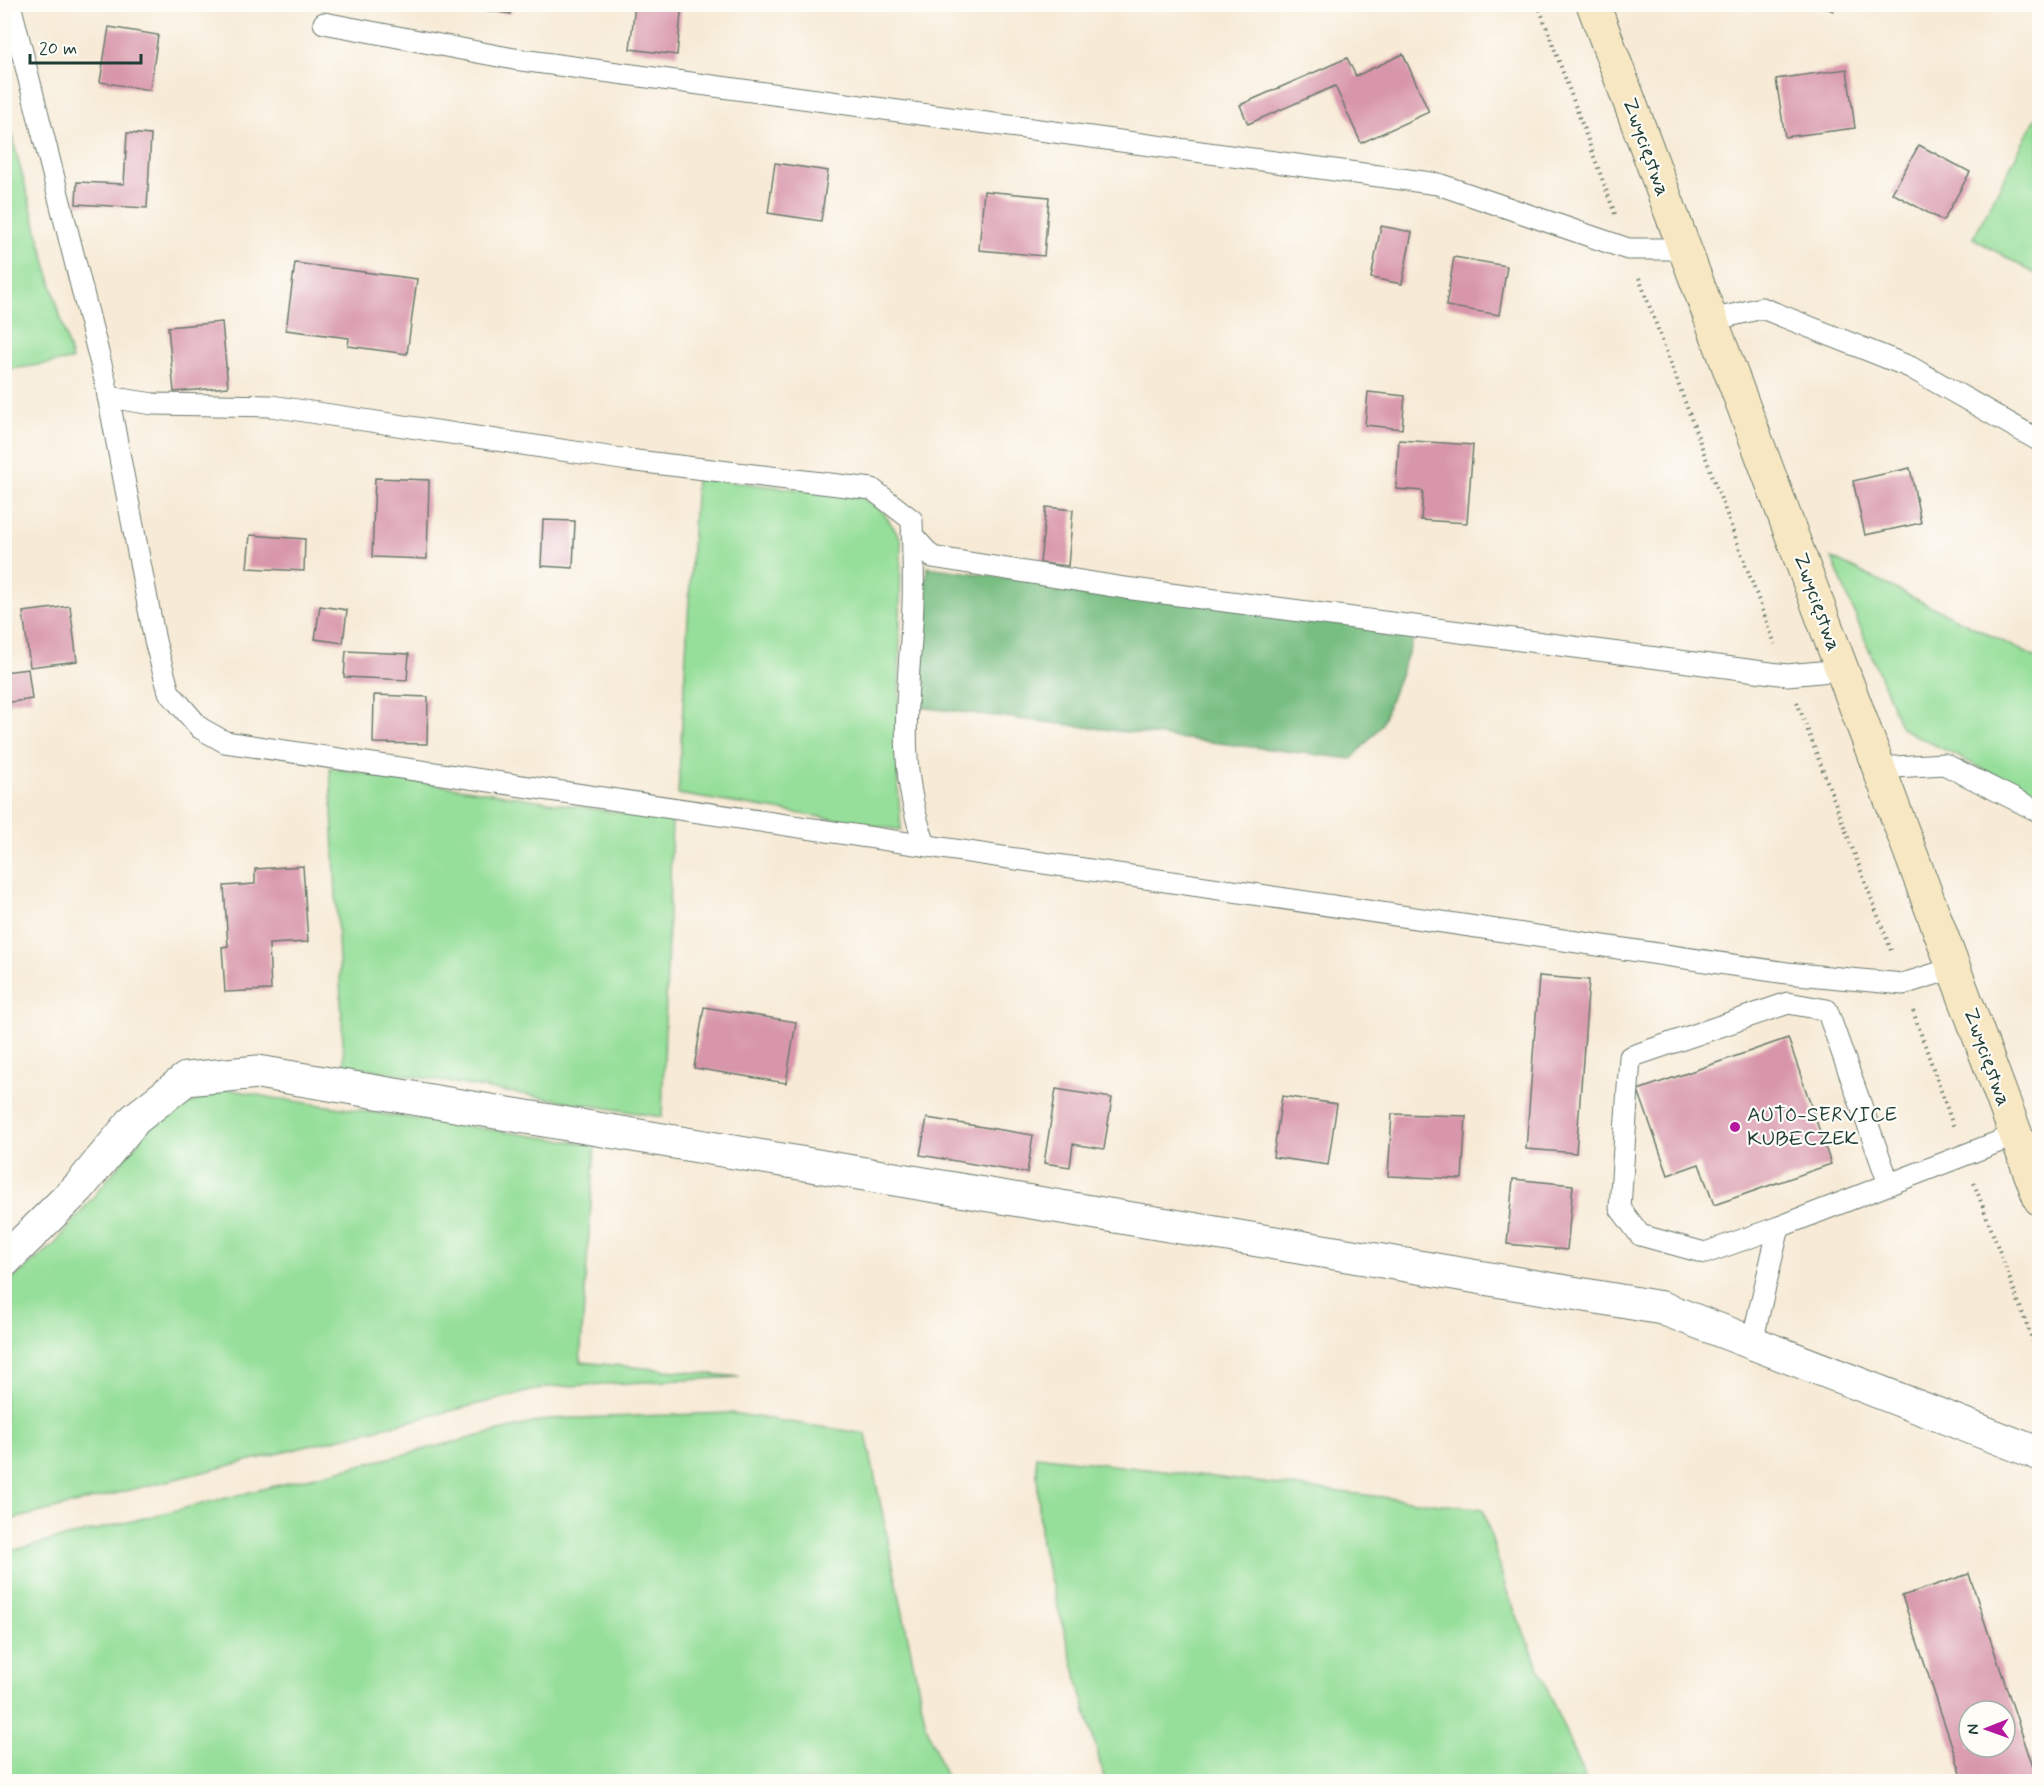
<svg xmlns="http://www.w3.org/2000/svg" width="2044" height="1786" viewBox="0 0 2044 1786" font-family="Mynerve,sans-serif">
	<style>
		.green { fill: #96df9a; stroke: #5a8e67; stroke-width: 1.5 }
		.forest { fill: #78be82; stroke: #4c7e5b; stroke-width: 1.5 }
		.building { fill: #d896aa; fill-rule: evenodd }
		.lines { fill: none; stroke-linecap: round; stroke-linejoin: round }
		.lane-casing { stroke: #6b7a6d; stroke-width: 23 }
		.street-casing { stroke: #6b7a6d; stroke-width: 35 }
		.secondary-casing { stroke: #6b7a6d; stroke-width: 35 }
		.path { stroke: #6b7a6d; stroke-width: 4; stroke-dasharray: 1.5 4.5; stroke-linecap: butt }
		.lane { stroke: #fff; stroke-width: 21 }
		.street { stroke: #fff; stroke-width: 33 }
		.secondary { stroke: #f7e8c3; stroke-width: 33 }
		.poi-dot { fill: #b5179e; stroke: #fdfcf7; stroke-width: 2 }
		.labels { text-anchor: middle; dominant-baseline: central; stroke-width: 4.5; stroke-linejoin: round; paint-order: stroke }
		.street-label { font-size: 21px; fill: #1f3d34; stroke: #fdfcf7 }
		.poi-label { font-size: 21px; fill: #1f3d34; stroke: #fdfcf7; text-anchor: start }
	</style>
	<rect width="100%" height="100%" fill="#fdfcf7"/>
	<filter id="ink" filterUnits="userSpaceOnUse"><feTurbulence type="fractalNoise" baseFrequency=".0167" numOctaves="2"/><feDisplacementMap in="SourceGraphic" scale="12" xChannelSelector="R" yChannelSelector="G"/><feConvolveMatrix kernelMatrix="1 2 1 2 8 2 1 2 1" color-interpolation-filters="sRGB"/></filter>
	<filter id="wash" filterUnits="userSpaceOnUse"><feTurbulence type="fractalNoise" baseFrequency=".008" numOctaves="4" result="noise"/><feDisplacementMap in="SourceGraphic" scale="24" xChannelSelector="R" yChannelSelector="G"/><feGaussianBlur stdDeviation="1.35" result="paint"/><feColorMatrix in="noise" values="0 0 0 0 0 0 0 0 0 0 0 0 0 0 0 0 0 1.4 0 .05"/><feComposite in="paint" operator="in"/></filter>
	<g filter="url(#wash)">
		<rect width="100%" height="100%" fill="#f7ead6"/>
		<g class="green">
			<polygon points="5,111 72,360 5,370 4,370"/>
			<polygon points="2039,112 2040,276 2039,276 1973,238"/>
			<polygon points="696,478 860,496 883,512 901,539 898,786 901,830 678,794"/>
			<polygon points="1832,558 2039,659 2039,797 1901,728"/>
			<polygon points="330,768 672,821 662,1117 344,1065"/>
			<polygon points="228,1089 273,1098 595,1145 580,1362 741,1377 547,1387 5,1521 4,1286 55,1244 160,1115"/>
			<polygon points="731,1413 866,1434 926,1725 947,1781 5,1781 5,1552 549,1419"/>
			<polygon points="1036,1456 1483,1509 1507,1592 1586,1781 1105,1781 1041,1545"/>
		</g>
		<polygon class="forest" points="927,567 1416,632 1381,726 1352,759 920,707"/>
		<g id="blocks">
			<g class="building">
				<polygon points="439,4 512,4 511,14"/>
				<polygon points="635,4 682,4 677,55 630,49"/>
				<polygon points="1820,4 1836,4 1833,11"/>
				<polygon points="109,27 158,35 150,90 100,82"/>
				<polygon points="1403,54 1429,112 1361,143 1335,86 1248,124 1240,105 1347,58 1356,76"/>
				<polygon points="1847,69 1855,128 1785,137 1776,79"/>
				<polygon points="127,133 151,135 147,208 76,204 77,182 124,184"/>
				<polygon points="1919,145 1970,172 1943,221 1892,193"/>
				<polygon points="775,163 828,171 821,221 768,213"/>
				<polygon points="984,191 1049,197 1044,256 979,250"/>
				<polygon points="1381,226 1412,232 1402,284 1371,278"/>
				<polygon points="1454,257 1507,266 1499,315 1446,306"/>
				<polygon points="295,263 417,279 407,354 348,346 349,338 286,330"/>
				<polygon points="222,322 228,387 174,392 168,327"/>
				<polygon points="1368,392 1405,396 1402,429 1365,425"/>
				<polygon points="1399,440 1473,445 1467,523 1421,520 1423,491 1396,489"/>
				<polygon points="1910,468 1921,523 1865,535 1853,481"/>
				<polygon points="375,478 429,480 427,559 372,557"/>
				<polygon points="1046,507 1073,510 1068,566 1040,563"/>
				<polygon points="543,520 575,521 573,568 541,566"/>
				<polygon points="250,535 305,539 304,571 247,568"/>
				<polygon points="70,606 77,661 30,667 23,612"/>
				<polygon points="320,606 347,610 343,643 315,639"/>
				<polygon points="346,651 409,654 407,680 344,677"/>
				<polygon points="28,669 32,699 4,703 4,672"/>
				<polygon points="374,695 428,697 427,744 373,743"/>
				<polygon points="303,866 308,942 269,944 271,990 225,992 222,947 228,946 224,886 255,884 255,869"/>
				<polygon points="1539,976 1589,980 1576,1153 1526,1149"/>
				<polygon points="704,1007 796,1022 786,1083 694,1068"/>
				<polygon points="1788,1038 1831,1164 1714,1205 1699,1164 1668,1175 1638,1090"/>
				<polygon points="1056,1089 1112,1098 1104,1149 1073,1144 1070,1167 1044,1163"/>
				<polygon points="1282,1096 1337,1104 1328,1165 1273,1157"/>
				<polygon points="1392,1114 1466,1116 1462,1179 1388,1176"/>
				<polygon points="927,1118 1033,1135 1027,1173 920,1155"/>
				<polygon points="1513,1179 1573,1185 1567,1250 1507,1244"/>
				<path d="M 1969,1574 L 1989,1635 L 2038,1782 L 1964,1782 L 1902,1596 ZM 1969,1711 L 2005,1711 L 2005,1747 L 1969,1747 Z"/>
			</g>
		</g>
	</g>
	<g filter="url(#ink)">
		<use href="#blocks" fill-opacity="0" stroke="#6b7a6d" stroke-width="1.5"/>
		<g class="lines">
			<g class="lane-casing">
				<g id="lane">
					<polyline points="10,4 105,380 155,641 169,692 200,728 225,742 1787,973 1903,984 1954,968"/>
					<polyline points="324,23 514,59 1438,184 1628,249 1685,249"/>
					<polyline points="1712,320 1762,308 1910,367 2040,441"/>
					<path d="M 108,397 L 153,404 L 271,406 L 628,460 L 872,489 L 912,520 C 913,547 914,575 913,603 C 910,686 894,764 925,844"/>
					<polyline points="912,535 932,557 1125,588 1787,675 1842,670"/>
					<polyline points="1879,768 1944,764 2040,812"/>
					<polyline points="1779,1227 1705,1253 1640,1235 1620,1208 1630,1057 1788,1003 1827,1010 1889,1184"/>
					<polyline points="1752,1342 1779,1227 2016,1135"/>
				</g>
			</g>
			<g class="street-casing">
				<polyline id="street" points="4,1261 79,1187 135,1119 186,1079 258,1072 1662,1308 2040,1454"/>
			</g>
			<g class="secondary-casing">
				<polyline id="secondary" points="1593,4 2040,1199"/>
			</g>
			<g class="path">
				<polyline points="1538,4 1615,214"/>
				<polyline points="1639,278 1775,644"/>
				<polyline points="1797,702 1892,953"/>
				<polyline points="1913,1011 1954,1128"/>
				<polyline points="1974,1183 2040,1360"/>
			</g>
			<use href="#lane" class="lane"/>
			<use href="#street" class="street"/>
			<use href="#secondary" class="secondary"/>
		</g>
	</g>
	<circle class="poi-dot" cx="1735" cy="1127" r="6"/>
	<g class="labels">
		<g class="street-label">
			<text transform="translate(1646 147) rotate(70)">Zwycięstwa</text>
			<text transform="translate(1817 602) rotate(70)">Zwycięstwa</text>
			<text transform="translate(1987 1057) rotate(70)">Zwycięstwa</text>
		</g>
		<g class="poi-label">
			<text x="1747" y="1115">AUTO-SERVICE<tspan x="1747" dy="24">KUBECZEK</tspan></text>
		</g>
	</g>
	<rect width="2044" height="1786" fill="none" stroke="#fdfcf7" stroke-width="24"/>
	<g transform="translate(1987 1729) rotate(269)"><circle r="28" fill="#fdfcf7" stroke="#a4b0a9" stroke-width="1.5"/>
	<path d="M0-4.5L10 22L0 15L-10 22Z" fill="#b5179e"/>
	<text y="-9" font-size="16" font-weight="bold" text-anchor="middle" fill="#1f3d34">N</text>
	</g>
	<path d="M30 54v9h111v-9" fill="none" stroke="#1f3d34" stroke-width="3"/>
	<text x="39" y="54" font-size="18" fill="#1f3d34" stroke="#fdfcf7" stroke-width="4.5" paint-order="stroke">20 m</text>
</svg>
